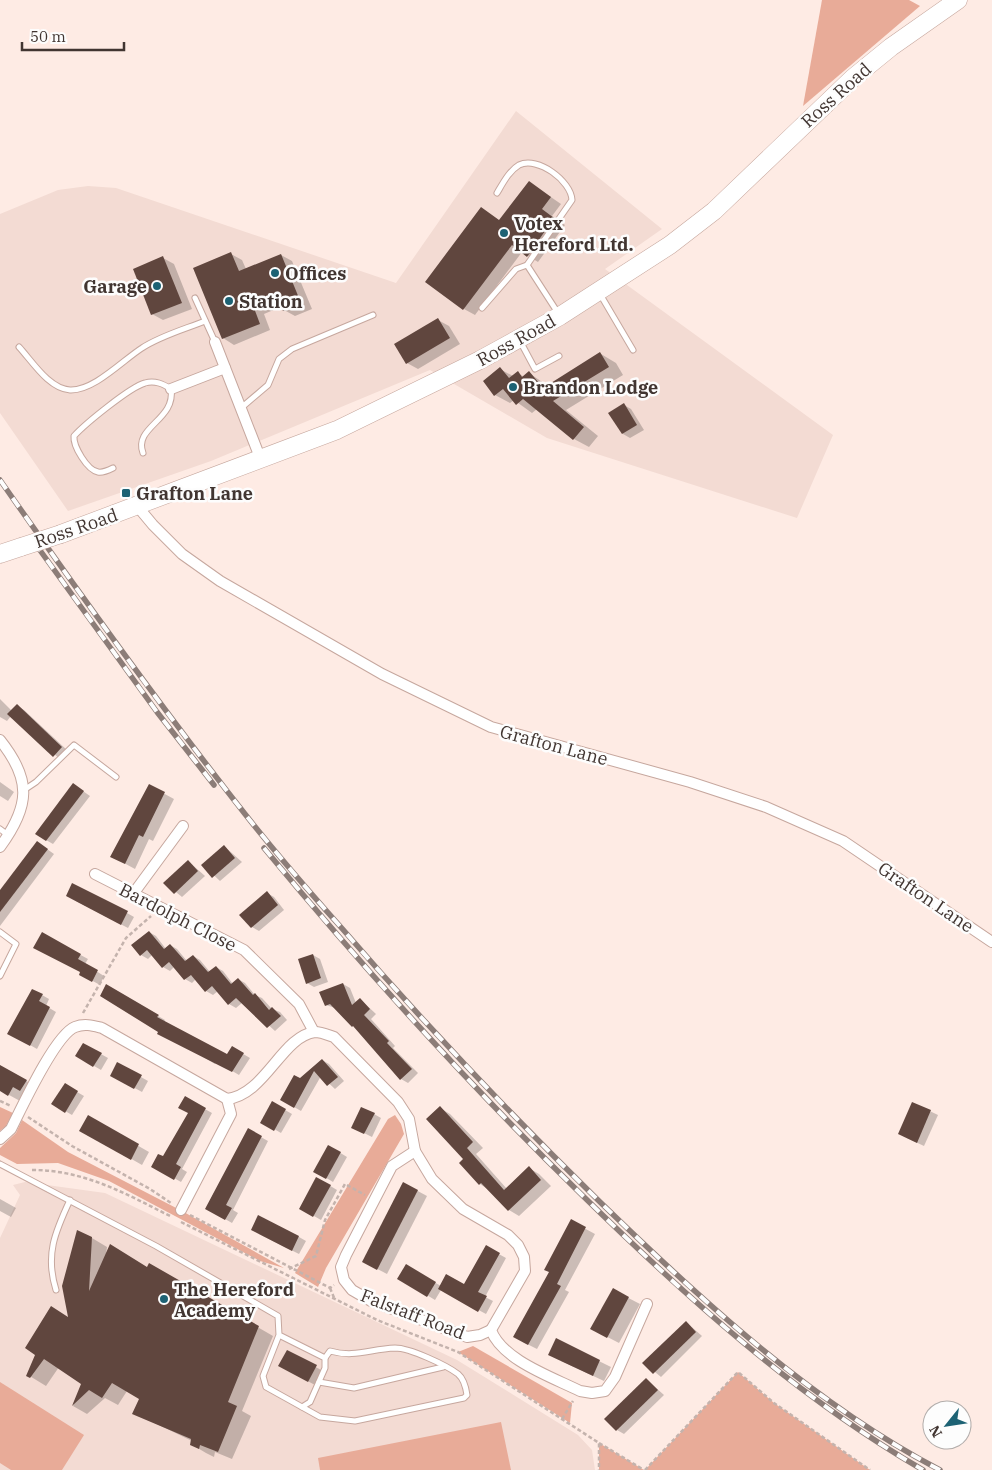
<svg xmlns="http://www.w3.org/2000/svg" width="992" height="1470" viewBox="0 0 992 1470" font-family="'IBM Plex Serif',serif">
	<style>
		.built { fill: #f3dbd3 }
		.green { fill: #e8ab98 }
		.shadow { fill: #0003 }
		.building { fill: #60463e }
		.lines { fill: none; stroke-linecap: round; stroke-linejoin: round }
		.service-casing { stroke: #c6a79e; stroke-width: 7 }
		.minor-casing { stroke: #c6a79e; stroke-width: 12 }
		.trunk-casing { stroke: #c6a79e; stroke-width: 19 }
		.path { stroke: #c4b3ad; stroke-width: 2.5; stroke-dasharray: 4 2.5; stroke-linecap: butt }
		.service { stroke: #fff; stroke-width: 5 }
		.minor { stroke: #fff; stroke-width: 10 }
		.trunk { stroke: #fff; stroke-width: 18 }
		.rail-casing { stroke: #8c7d78; stroke-width: 5.5 }
		.rail { stroke: #fdfdfd; stroke-width: 4; stroke-dasharray: 11; stroke-linecap: butt }
		.trunk-bridge-casing { stroke: #c6a79e; stroke-width: 19; stroke-linecap: butt }
		.trunk-bridge { stroke: #fff; stroke-width: 18 }
		.poi-dot { fill: #1d6274; stroke: #fdfdfd; stroke-width: 2 }
		.labels { text-anchor: middle; dominant-baseline: central; stroke-width: 5; stroke-linejoin: round; paint-order: stroke }
		.street-label { font-size: 18px; fill: #413531; stroke: #fdfdfd }
		.poi-label { font-size: 18px; font-weight: bold; fill: #413531; stroke: #fdfdfd; text-anchor: start }
	</style>
	<rect width="100%" height="100%" fill="#feebe4"/>
	<g class="built">
		<polygon points="516,111 662,229 605,269 833,435 797,518 547,438 430,370 211,461 68,511 0,413 0,214 58,190 88,186 116,188 396,283"/>
		<polygon points="25,1182 105,1193 457,1360 578,1435 592,1450 595,1470 0,1470 0,1238 20,1195 13,1185"/>
	</g>
	<g class="green">
		<polygon points="822,0 909,0 920,6 803,106"/>
		<polygon points="0,1107 13,1113 6,1126 0,1131"/>
		<polygon points="395,1115 401,1124 404,1134 326,1268 318,1287 295,1273 388,1119"/>
		<polygon points="22,1120 68,1152 182,1211 284,1268 260,1261 109,1181 58,1163 17,1164 0,1155 0,1148 16,1133"/>
		<polygon points="473,1346 572,1403 570,1423 458,1352"/>
		<polygon points="738,1372 774,1403 870,1470 645,1470"/>
		<polygon points="0,1382 84,1435 62,1470 11,1470 0,1463"/>
		<polygon points="501,1422 511,1470 320,1470 318,1458"/>
		<polygon points="599,1443 644,1470 599,1470"/>
	</g>
	<g class="shadow">
		<polygon points="529,182 561,204 552,216 565,225 538,262 522,252 475,315 464,309 482,209 500,221"/>
		<polygon points="231,254 242,260 246,269 281,255 292,261 312,309 295,316 284,310 283,306 264,314 270,330 234,345 223,338"/>
		<polygon points="163,258 174,264 192,309 163,320 152,314"/>
		<polygon points="438,320 449,326 460,344 418,369 407,363"/>
		<polygon points="601,354 616,363 623,375 566,410 598,436 589,447 574,439 537,409 532,413 514,400 510,403 495,395 500,369 513,376 518,373 524,377 529,373 548,386"/>
		<polygon points="624,405 631,409 644,430 630,438 623,434"/>
		<polygon points="0,699 12,711 17,706 24,710 68,751 61,760 11,716 7,721 0,717"/>
		<polygon points="0,782 14,792 8,801 0,796"/>
		<polygon points="150,786 174,799 153,841 149,839 135,869 122,862"/>
		<polygon points="80,789 90,796 53,844 46,840"/>
		<polygon points="37,842 54,854 0,926 0,892"/>
		<polygon points="224,846 242,862 220,881 203,865"/>
		<polygon points="188,861 205,876 182,897 165,883"/>
		<polygon points="267,893 274,897 284,910 259,931 252,927 241,915"/>
		<polygon points="74,900 127,913 134,917 128,928"/>
		<polygon points="149,932 156,936 166,949 170,945 177,949 187,961 193,956 200,960 210,972 216,967 223,971 233,984 238,979 245,983 255,995 262,998 272,1009 280,1012 287,1020 275,1031 243,1002 236,1008 229,1004 218,991 213,995 206,991 196,979 192,983 185,979 174,967 170,971 163,967 152,955 148,959 141,955"/>
		<polygon points="42,934 88,959 85,964 104,976 100,985 80,974 81,972"/>
		<polygon points="313,955 320,959 328,982 314,987 307,983"/>
		<polygon points="343,984 350,988 356,1003 360,999 376,1014 371,1019 395,1046 393,1048 418,1073 408,1083 401,1079 358,1029 335,1008 326,1005"/>
		<polygon points="107,986 165,1020 164,1022 228,1056 233,1048 250,1058 239,1075 217,1062 215,1064 101,995"/>
		<polygon points="42,995 49,999 46,1006 56,1012 37,1049 9,1033"/>
		<polygon points="83,1044 108,1058 101,1070 77,1056"/>
		<polygon points="322,1060 329,1064 344,1081 335,1089 321,1076 301,1111 282,1100 300,1080"/>
		<polygon points="118,1064 148,1081 142,1092 111,1075"/>
		<polygon points="0,1066 37,1087 20,1101 0,1090"/>
		<polygon points="65,1085 84,1096 72,1115 53,1104"/>
		<polygon points="185,1098 212,1113 182,1169 187,1172 181,1182 153,1166 163,1158 189,1113"/>
		<polygon points="273,1103 292,1114 281,1133 262,1122"/>
		<polygon points="913,1103 938,1115 924,1146 907,1138"/>
		<polygon points="440,1108 450,1114 483,1148 476,1154 507,1189 529,1168 539,1174 551,1186 519,1216 509,1210 489,1190 480,1184 461,1163 465,1159"/>
		<polygon points="374,1114 381,1118 372,1137 360,1131"/>
		<polygon points="88,1117 149,1152 142,1165 81,1130"/>
		<polygon points="248,1130 268,1141 233,1210 238,1213 232,1223 206,1208"/>
		<polygon points="329,1146 347,1157 333,1182 315,1171"/>
		<polygon points="317,1178 337,1190 321,1220 300,1208"/>
		<polygon points="403,1183 427,1196 387,1274 364,1262"/>
		<polygon points="0,1199 16,1208 11,1217 0,1211"/>
		<polygon points="571,1221 595,1234 565,1290 569,1292 537,1349 523,1342"/>
		<polygon points="259,1234 299,1237 306,1241 299,1254"/>
		<polygon points="92,1238 107,1247 106,1255 148,1268 150,1265 273,1336 242,1411 251,1416 232,1459 215,1452 214,1457 206,1453 191,1444 192,1441 134,1413 140,1399 127,1391 118,1405 105,1398 87,1414 73,1406 83,1383 59,1367 46,1386 28,1375 70,1318"/>
		<polygon points="486,1247 506,1258 485,1297 493,1301 486,1314 441,1290 435,1300 399,1278 406,1266 441,1286 464,1285"/>
		<polygon points="613,1290 640,1304 619,1343 592,1329"/>
		<polygon points="686,1322 702,1336 661,1377 644,1363"/>
		<polygon points="556,1340 611,1367 604,1381 561,1361"/>
		<polygon points="288,1352 323,1371 315,1385 287,1370"/>
		<polygon points="646,1379 664,1395 624,1434 617,1430"/>
	</g>
	<g class="building">
		<polygon points="529,181 551,197 542,209 554,218 527,257 512,245 463,310 425,282 481,207 499,220"/>
		<polygon points="231,252 239,271 281,254 301,303 283,311 278,298 254,308 260,324 222,339 193,268"/>
		<polygon points="163,256 182,303 151,315 133,269"/>
		<polygon points="438,318 450,338 406,364 394,344"/>
		<polygon points="600,352 609,367 553,401 584,427 573,440 523,399 516,405 503,389 494,396 483,381 500,367 509,378 518,371 522,377 529,371 543,388"/>
		<polygon points="624,403 637,425 622,434 608,413"/>
		<polygon points="17,704 62,747 53,757 7,714"/>
		<polygon points="73,783 84,791 46,841 35,834"/>
		<polygon points="149,784 165,792 143,837 139,835 125,864 110,857"/>
		<polygon points="37,841 48,849 0,912 0,890"/>
		<polygon points="224,845 235,858 212,878 201,865"/>
		<polygon points="188,860 198,871 174,894 163,883"/>
		<polygon points="72,883 128,911 121,925 66,896"/>
		<polygon points="267,891 278,905 251,928 239,915"/>
		<polygon points="149,931 164,949 170,944 185,961 193,955 208,972 216,966 231,984 238,978 253,995 255,993 269,1010 272,1007 281,1016 267,1028 236,998 228,1005 212,986 205,992 191,975 184,980 169,962 162,968 147,950 140,956 131,945"/>
		<polygon points="42,932 81,954 78,959 98,970 92,982 79,975 80,972 33,948"/>
		<polygon points="313,954 321,978 306,984 298,959"/>
		<polygon points="343,983 352,1005 360,998 370,1009 364,1015 389,1041 387,1043 412,1069 400,1080 353,1026 352,1027 330,1004 325,1006 319,992"/>
		<polygon points="106,984 159,1015 157,1017 227,1054 232,1046 244,1053 232,1072 157,1034 158,1032 100,996"/>
		<polygon points="32,989 43,994 39,1001 50,1007 30,1046 7,1034"/>
		<polygon points="83,1043 102,1053 93,1067 75,1056"/>
		<polygon points="322,1059 338,1077 327,1086 314,1071 294,1108 280,1100 294,1075 300,1078"/>
		<polygon points="117,1062 142,1075 134,1089 110,1076"/>
		<polygon points="0,1065 27,1080 20,1091 13,1087 8,1096 0,1091"/>
		<polygon points="65,1083 78,1091 65,1113 51,1104"/>
		<polygon points="185,1096 206,1108 176,1164 181,1167 174,1180 151,1167 158,1154 163,1156 188,1113 178,1108"/>
		<polygon points="272,1101 286,1109 274,1131 260,1123"/>
		<polygon points="912,1102 931,1110 917,1143 898,1134"/>
		<polygon points="440,1106 473,1142 467,1148 504,1190 529,1166 541,1180 508,1211 481,1183 479,1185 459,1163 463,1159 426,1119"/>
		<polygon points="361,1107 375,1113 364,1134 351,1128"/>
		<polygon points="88,1115 139,1144 131,1160 79,1131"/>
		<polygon points="248,1128 262,1136 226,1205 232,1208 225,1220 205,1209"/>
		<polygon points="328,1145 341,1152 326,1179 313,1172"/>
		<polygon points="316,1177 331,1185 313,1217 299,1209"/>
		<polygon points="403,1182 418,1190 377,1270 362,1262"/>
		<polygon points="258,1215 299,1236 292,1251 251,1230"/>
		<polygon points="571,1219 586,1227 557,1284 561,1286 528,1345 513,1337 549,1272 544,1270"/>
		<polygon points="77,1230 92,1237 89,1291 110,1244 147,1267 149,1263 259,1326 228,1402 237,1406 218,1452 200,1445 199,1449 190,1445 191,1439 132,1414 139,1399 112,1383 102,1398 89,1390 72,1406 81,1384 44,1359 30,1378 26,1376 35,1355 25,1348 51,1306 68,1317 62,1286"/>
		<polygon points="486,1245 500,1253 478,1292 487,1296 478,1312 438,1289 446,1274 464,1284"/>
		<polygon points="406,1264 436,1282 427,1297 397,1279"/>
		<polygon points="613,1288 629,1297 607,1338 590,1329"/>
		<polygon points="686,1321 696,1332 653,1374 642,1363"/>
		<polygon points="556,1338 600,1360 593,1376 548,1355"/>
		<polygon points="287,1350 317,1365 308,1382 278,1366"/>
		<polygon points="646,1378 658,1390 616,1431 604,1419"/>
	</g>
	<g class="lines">
		<g class="service-casing">
			<g id="service">
				<polyline points="527,265 558,313"/>
				<polyline points="600,294 633,350"/>
				<polyline points="195,298 215,342"/>
				<path d="M 482,308 L 516,269 L 527,265 L 572,200 C 571,181 538,156 519,165 C 509,171 503,183 497,193"/>
				<polyline points="520,341 535,369 559,356"/>
				<path d="M 19,347 C 32,361 49,389 70,390 C 94,391 123,360 142,348 C 160,336 185,329 205,321"/>
				<polyline points="241,408 268,385 279,359 292,349 373,315"/>
				<path d="M 113,468 C 109,470 103,473 98,472 C 87,470 73,446 74,436 C 85,424 130,387 145,383 C 155,380 163,384 171,389 C 176,420 133,427 143,453"/>
				<polyline points="24,790 36,782 74,745 116,777"/>
				<polyline points="0,829 8,835"/>
				<polyline points="0,932 16,944 0,976"/>
				<polyline points="0,1164 156,1246 278,1316 279,1335 263,1376 266,1387 302,1407 310,1402 325,1368 325,1358 279,1335"/>
				<path d="M 56,1290 C 45,1255 55,1232 70,1200"/>
				<polyline points="319,1382 354,1388 443,1367"/>
				<path d="M 302,1407 L 320,1417 L 355,1421 L 464,1398 L 467,1395 C 466,1388 464,1379 458,1374 C 446,1365 410,1348 395,1348 C 370,1349 355,1358 330,1351 L 325,1358"/>
			</g>
		</g>
		<g class="minor-casing">
			<g id="minor">
				<polyline points="215,342 261,460"/>
				<polyline points="171,389 225,368"/>
				<polyline points="138,507 153,525 182,554 220,581 382,674 491,727 690,782 766,807 843,841 992,942"/>
				<path d="M 0,740 C 32,780 30,806 0,847"/>
				<polyline points="95,874 244,950 299,1004 314,1032"/>
				<polyline points="133,894 183,826"/>
				<path d="M 0,1139 L 11,1129 C 22,1107 55,1035 75,1027 C 85,1023 94,1026 102,1028 L 227,1099 C 265,1095 282,1036 315,1032 C 321,1032 328,1035 334,1037 L 398,1102 L 409,1119 L 415,1151 L 432,1179 L 463,1209 L 508,1235 L 518,1245 L 524,1257 L 525,1271 L 491,1330 C 502,1360 552,1377 580,1391 L 592,1393 L 605,1391 L 615,1377 L 647,1304"/>
				<polyline points="415,1151 392,1166 346,1255 341,1267 344,1280 352,1290 371,1301 467,1337 480,1335 491,1330"/>
				<polyline points="181,1210 231,1114 227,1099"/>
			</g>
		</g>
		<g class="trunk-casing">
			<g id="trunk">
				<polyline points="61,534 337,430 480,360 560,316 670,245 714,211 853,78 891,47 958,0"/>
				<polyline points="0,554 21,547"/>
			</g>
		</g>
		<g class="path">
			<polyline points="83,1013 126,938 151,916"/>
			<polyline points="0,1101 11,1106"/>
			<polyline points="28,1117 72,1146 150,1189 171,1203"/>
			<path d="M 32,1170 C 85,1170 126,1194 172,1217"/>
			<polyline points="190,1215 330,1288 334,1285"/>
			<polyline points="181,1222 377,1320 458,1352 599,1443 599,1470"/>
			<polyline points="289,1269 316,1256 325,1220 345,1184 365,1195"/>
			<polyline points="330,1288 335,1300"/>
			<polyline points="562,1419 573,1401"/>
			<polyline points="599,1443 644,1470"/>
			<polyline points="645,1470 738,1372 774,1403 870,1470"/>
		</g>
		<use href="#service" class="service"/>
		<use href="#minor" class="minor"/>
		<use href="#trunk" class="trunk"/>
		<g class="rail-casing">
			<g id="rail">
				<path d="M 0,480 C 79,593 160,706 245,814 C 275,852 307,889 339,925 C 422,1021 509,1113 599,1201 C 701,1300 814,1404 940,1470"/>
				<polyline points="34,542 157,712 214,785"/>
				<path d="M 264,848 C 364,969 469,1085 582,1195 C 687,1298 796,1396 923,1470"/>
			</g>
		</g>
		<use href="#rail" class="rail"/>
		<g class="trunk-bridge-casing">
			<polyline id="trunk-bridge" points="21,547 61,534"/>
		</g>
		<use href="#trunk-bridge" class="trunk-bridge"/>
	</g>
	<g class="poi-dot">
		<circle cx="504" cy="233" r="5"/>
		<circle cx="275" cy="273" r="5"/>
		<circle cx="157" cy="286" r="5"/>
		<circle cx="229" cy="301" r="5"/>
		<circle cx="513" cy="387" r="5"/>
		<rect x="121" y="488" width="10" height="10" rx="2.5"/>
		<circle cx="164" cy="1299" r="5"/>
	</g>
	<g class="labels">
		<g class="street-label">
			<text transform="translate(836 95) rotate(-42)">Ross Road</text>
			<text transform="translate(516 340) rotate(-29)">Ross Road</text>
			<text transform="translate(76 528) rotate(-19)">Ross Road</text>
			<text transform="translate(554 745) rotate(15)">Grafton Lane</text>
			<text transform="translate(926 897) rotate(34)">Grafton Lane</text>
			<text transform="translate(178 917) rotate(27)">Bardolph Close</text>
			<text transform="translate(413 1314) rotate(21)">Falstaff Road</text>
		</g>
		<g class="poi-label">
			<text x="514" y="223">Votex<tspan x="514" dy="21">Hereford Ltd.</tspan></text>
			<text x="285" y="273">Offices</text>
			<text x="147" y="286" text-anchor="end">Garage</text>
			<text x="239" y="301">Station</text>
			<text x="523" y="387">Brandon Lodge</text>
			<text x="136" y="493">Grafton Lane</text>
			<text x="174" y="1289">The Hereford<tspan x="174" dy="21">Academy</tspan></text>
		</g>
	</g>
	<g transform="translate(947 1425) rotate(240)"><circle r="24" fill="#fdfdfd" stroke="#b2adab"/>
	<path d="M0-4L9 19L0 12L-9 19Z" fill="#1d6274"/>
	<text y="-8" font-size="14" font-weight="bold" text-anchor="middle" fill="#413531">N</text>
	</g>
	<path d="M22 42v8h102v-8" fill="none" stroke="#413531" stroke-width="2.5"/>
	<text x="30" y="42" font-size="15" fill="#413531" stroke="#fdfdfd" stroke-width="4" paint-order="stroke">50 m</text>
</svg>
